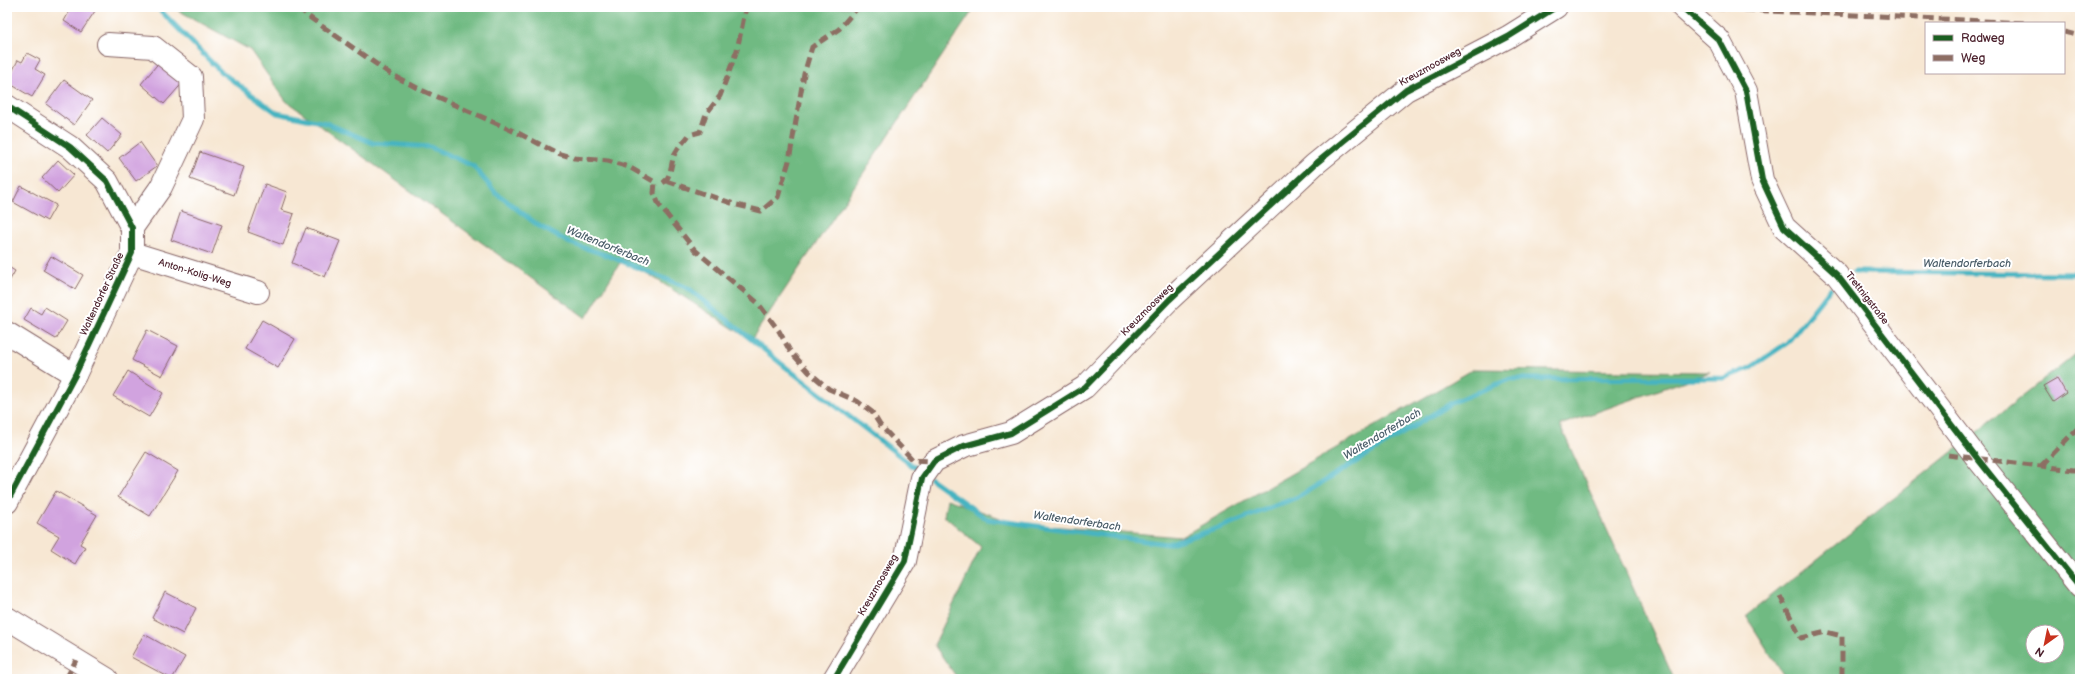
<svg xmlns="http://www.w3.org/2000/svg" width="2087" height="686" viewBox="0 0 2087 686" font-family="'Balsamiq Sans',sans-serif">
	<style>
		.forest { fill: #6fba82; stroke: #5c6c56; fill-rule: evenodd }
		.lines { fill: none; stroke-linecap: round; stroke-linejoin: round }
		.stream { stroke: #46b4c1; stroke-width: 5 }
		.building { fill: #d1a3df }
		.minor-casing { stroke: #876566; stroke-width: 24 }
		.minor { stroke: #fff; stroke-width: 22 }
		.quiet { stroke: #8d6e63; stroke-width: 5; stroke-dasharray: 10 5; stroke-linecap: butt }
		.cycleway-casing { stroke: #fff; stroke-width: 8 }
		.cycleway { stroke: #1b5e20; stroke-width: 6 }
		.labels { text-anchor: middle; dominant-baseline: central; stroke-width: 4; stroke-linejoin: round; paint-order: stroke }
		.street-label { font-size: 10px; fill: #4a1f2b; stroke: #fff }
		.water-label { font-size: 11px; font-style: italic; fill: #485b67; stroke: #fff }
	</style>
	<rect width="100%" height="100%" fill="#fff"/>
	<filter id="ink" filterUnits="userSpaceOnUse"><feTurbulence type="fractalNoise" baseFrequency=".025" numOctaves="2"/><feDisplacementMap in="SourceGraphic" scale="8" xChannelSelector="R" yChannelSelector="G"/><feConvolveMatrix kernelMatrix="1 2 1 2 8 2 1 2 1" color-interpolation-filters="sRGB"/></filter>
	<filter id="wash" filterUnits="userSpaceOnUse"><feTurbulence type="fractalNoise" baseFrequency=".012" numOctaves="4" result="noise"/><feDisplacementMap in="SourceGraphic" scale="16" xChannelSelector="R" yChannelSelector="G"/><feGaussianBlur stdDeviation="0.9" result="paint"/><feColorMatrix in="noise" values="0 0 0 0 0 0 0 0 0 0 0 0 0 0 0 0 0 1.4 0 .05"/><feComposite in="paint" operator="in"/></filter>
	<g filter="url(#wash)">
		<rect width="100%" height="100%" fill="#f7e7d3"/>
		<g class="forest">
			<polygon points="172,7 975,7 751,340 623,258 586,318 286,101 250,50"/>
			<path d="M 2080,350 L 2080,679 L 1782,679 L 1784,676 L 1746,616 ZM 2033,632 L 2057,632 L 2057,656 L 2033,656 Z"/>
			<polygon points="1474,369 1710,372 1560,425 1674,679 958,679 934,645 981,547 944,516 947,499 1014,523 1181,537"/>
		</g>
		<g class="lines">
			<g class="stream">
				<polyline points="157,7 221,72 277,113 326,123 373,143 430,147 473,166 495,192 539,226 570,243 609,256 688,288 783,365 918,470"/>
				<polyline points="1854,272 2080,274"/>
				<polyline points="931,479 987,519 1167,544 1219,528 1300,496 1453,402 1510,379 1724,378 1750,368 1787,343 1830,289"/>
			</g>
		</g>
		<g id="blocks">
			<g class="building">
				<polygon points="72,7 97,8 81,32 64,21"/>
				<polygon points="27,53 40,60 35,69 45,75 32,97 7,82 18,60 22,62"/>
				<polygon points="161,60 185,80 164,104 141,84"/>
				<polygon points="64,80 92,100 74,125 46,104"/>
				<polygon points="102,118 122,135 107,153 87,135"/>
				<polygon points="140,142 157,166 136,181 119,158"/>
				<polygon points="200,152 244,167 234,195 190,179"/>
				<polygon points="58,160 74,175 58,193 42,178"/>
				<polygon points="265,184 287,192 281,210 294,214 283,245 248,232"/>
				<polygon points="21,186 56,205 47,221 13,202"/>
				<polygon points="181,211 222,225 212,254 171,240"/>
				<polygon points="306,228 340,241 325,277 292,263"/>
				<polygon points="51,256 83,275 75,289 43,270"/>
				<polygon points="7,266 15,271 7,285"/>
				<polygon points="45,307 67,321 56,339 24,320 31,308 41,314"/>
				<polygon points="262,320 295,339 278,368 245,349"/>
				<polygon points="147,330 178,346 162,376 132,360"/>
				<polygon points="128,371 163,393 149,417 113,396"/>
				<polygon points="2057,378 2066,393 2053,402 2043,386"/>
				<polygon points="146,452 178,471 150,516 118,497"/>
				<polygon points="56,491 97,515 80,544 85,547 75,564 51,549 59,536 37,523"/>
				<polygon points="165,592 196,608 183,634 152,618"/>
				<polygon points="144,634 185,657 172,679 131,657"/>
			</g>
		</g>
	</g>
	<g filter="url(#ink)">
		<use href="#blocks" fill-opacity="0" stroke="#876566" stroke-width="1"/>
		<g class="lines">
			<g class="minor-casing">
				<g id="minor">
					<polyline points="1682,7 1719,40 1746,91 1762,180 1784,227 1837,275 1977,458 2080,587"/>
					<polyline points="108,44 153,47 191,77 193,119 161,187 132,228"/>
					<polyline points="7,106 70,147 107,181 132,228 132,253 75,375 7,502"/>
					<polyline points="132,253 258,292"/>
					<polyline points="7,333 75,375"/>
					<polyline points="7,618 107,679"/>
					<polyline points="834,679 905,561 922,478 934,461 964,446 1011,433 1085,387 1169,300 1314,165 1406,90 1508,37 1556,7"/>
				</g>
			</g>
			<use href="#minor" class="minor"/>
			<g class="quiet">
				<polyline points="298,7 309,17 389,73 419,89 520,134 557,153 574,158 608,161 629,167 655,182 654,193 659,205 695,250 758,303 779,331 790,351 809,372 829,389 857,401 872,412 880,425 913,460 934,461"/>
				<polyline points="1684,7 2027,23"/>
				<polyline points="2064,32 2080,36"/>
				<polyline points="666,181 737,205 761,211 778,197 789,161 804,74 812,47 839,29 858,7"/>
				<path d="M 663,183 C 673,176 670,159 677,150 C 679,146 685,141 689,135 L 700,132 L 706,114 L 720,96 L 737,50 L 746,7"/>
				<polyline points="1948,455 2074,470 2080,469"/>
				<polyline points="2041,466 2078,428 2080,399"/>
				<polyline points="1780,596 1801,638 1826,632 1842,636 1842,679"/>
				<polyline points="66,679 76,660"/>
			</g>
			<g class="cycleway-casing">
				<g id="cycleway">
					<polyline points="1682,7 1719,40 1746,91 1762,180 1784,227 1837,275 1977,458 2080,587"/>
					<polyline points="7,106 70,147 107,181 132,228 132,253 75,375 7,502"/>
					<polyline points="834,679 905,561 922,478 934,461 964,446 1011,433 1085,387 1169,300 1314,165 1406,90 1508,37 1556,7"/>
				</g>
			</g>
			<use href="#cycleway" class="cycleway"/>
		</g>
	</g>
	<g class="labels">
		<g class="street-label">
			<text transform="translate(1430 67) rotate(-29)">Kreuzmoosweg</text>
			<text transform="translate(195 273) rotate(17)">Anton-Kolig-Weg</text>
			<text transform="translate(102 294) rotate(-65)">Waltendorfer Straße</text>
			<text transform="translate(1867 298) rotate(52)">Trettnigstraße</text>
			<text transform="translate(1147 310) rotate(-45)">Kreuzmoosweg</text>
			<text transform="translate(878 585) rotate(-60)">Kreuzmoosweg</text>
		</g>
		<g class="water-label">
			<text transform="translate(608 246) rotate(22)">Waltendorferbach</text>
			<text x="1967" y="263">Waltendorferbach</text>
			<text transform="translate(1382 434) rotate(-31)">Waltendorferbach</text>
			<text transform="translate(1077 521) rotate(8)">Waltendorferbach</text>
		</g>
	</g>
	<rect width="2087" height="686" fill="none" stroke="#fff" stroke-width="24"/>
	<rect x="1925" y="22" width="140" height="52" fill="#ffffff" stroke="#b7a5aa"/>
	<rect x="1933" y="35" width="20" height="6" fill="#1b5e20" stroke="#b7a5aa"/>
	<text x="1961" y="42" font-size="12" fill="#4a1f2b">Radweg</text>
	<rect x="1933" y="55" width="20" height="6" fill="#8d6e63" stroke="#b7a5aa"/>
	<text x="1961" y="62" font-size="12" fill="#4a1f2b">Weg</text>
	<g transform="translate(2045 644) rotate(213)"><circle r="19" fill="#ffffff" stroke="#b7a5aa"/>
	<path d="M0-3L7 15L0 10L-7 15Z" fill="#c8321e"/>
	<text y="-6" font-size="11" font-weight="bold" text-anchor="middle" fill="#4a1f2b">N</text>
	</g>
</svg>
